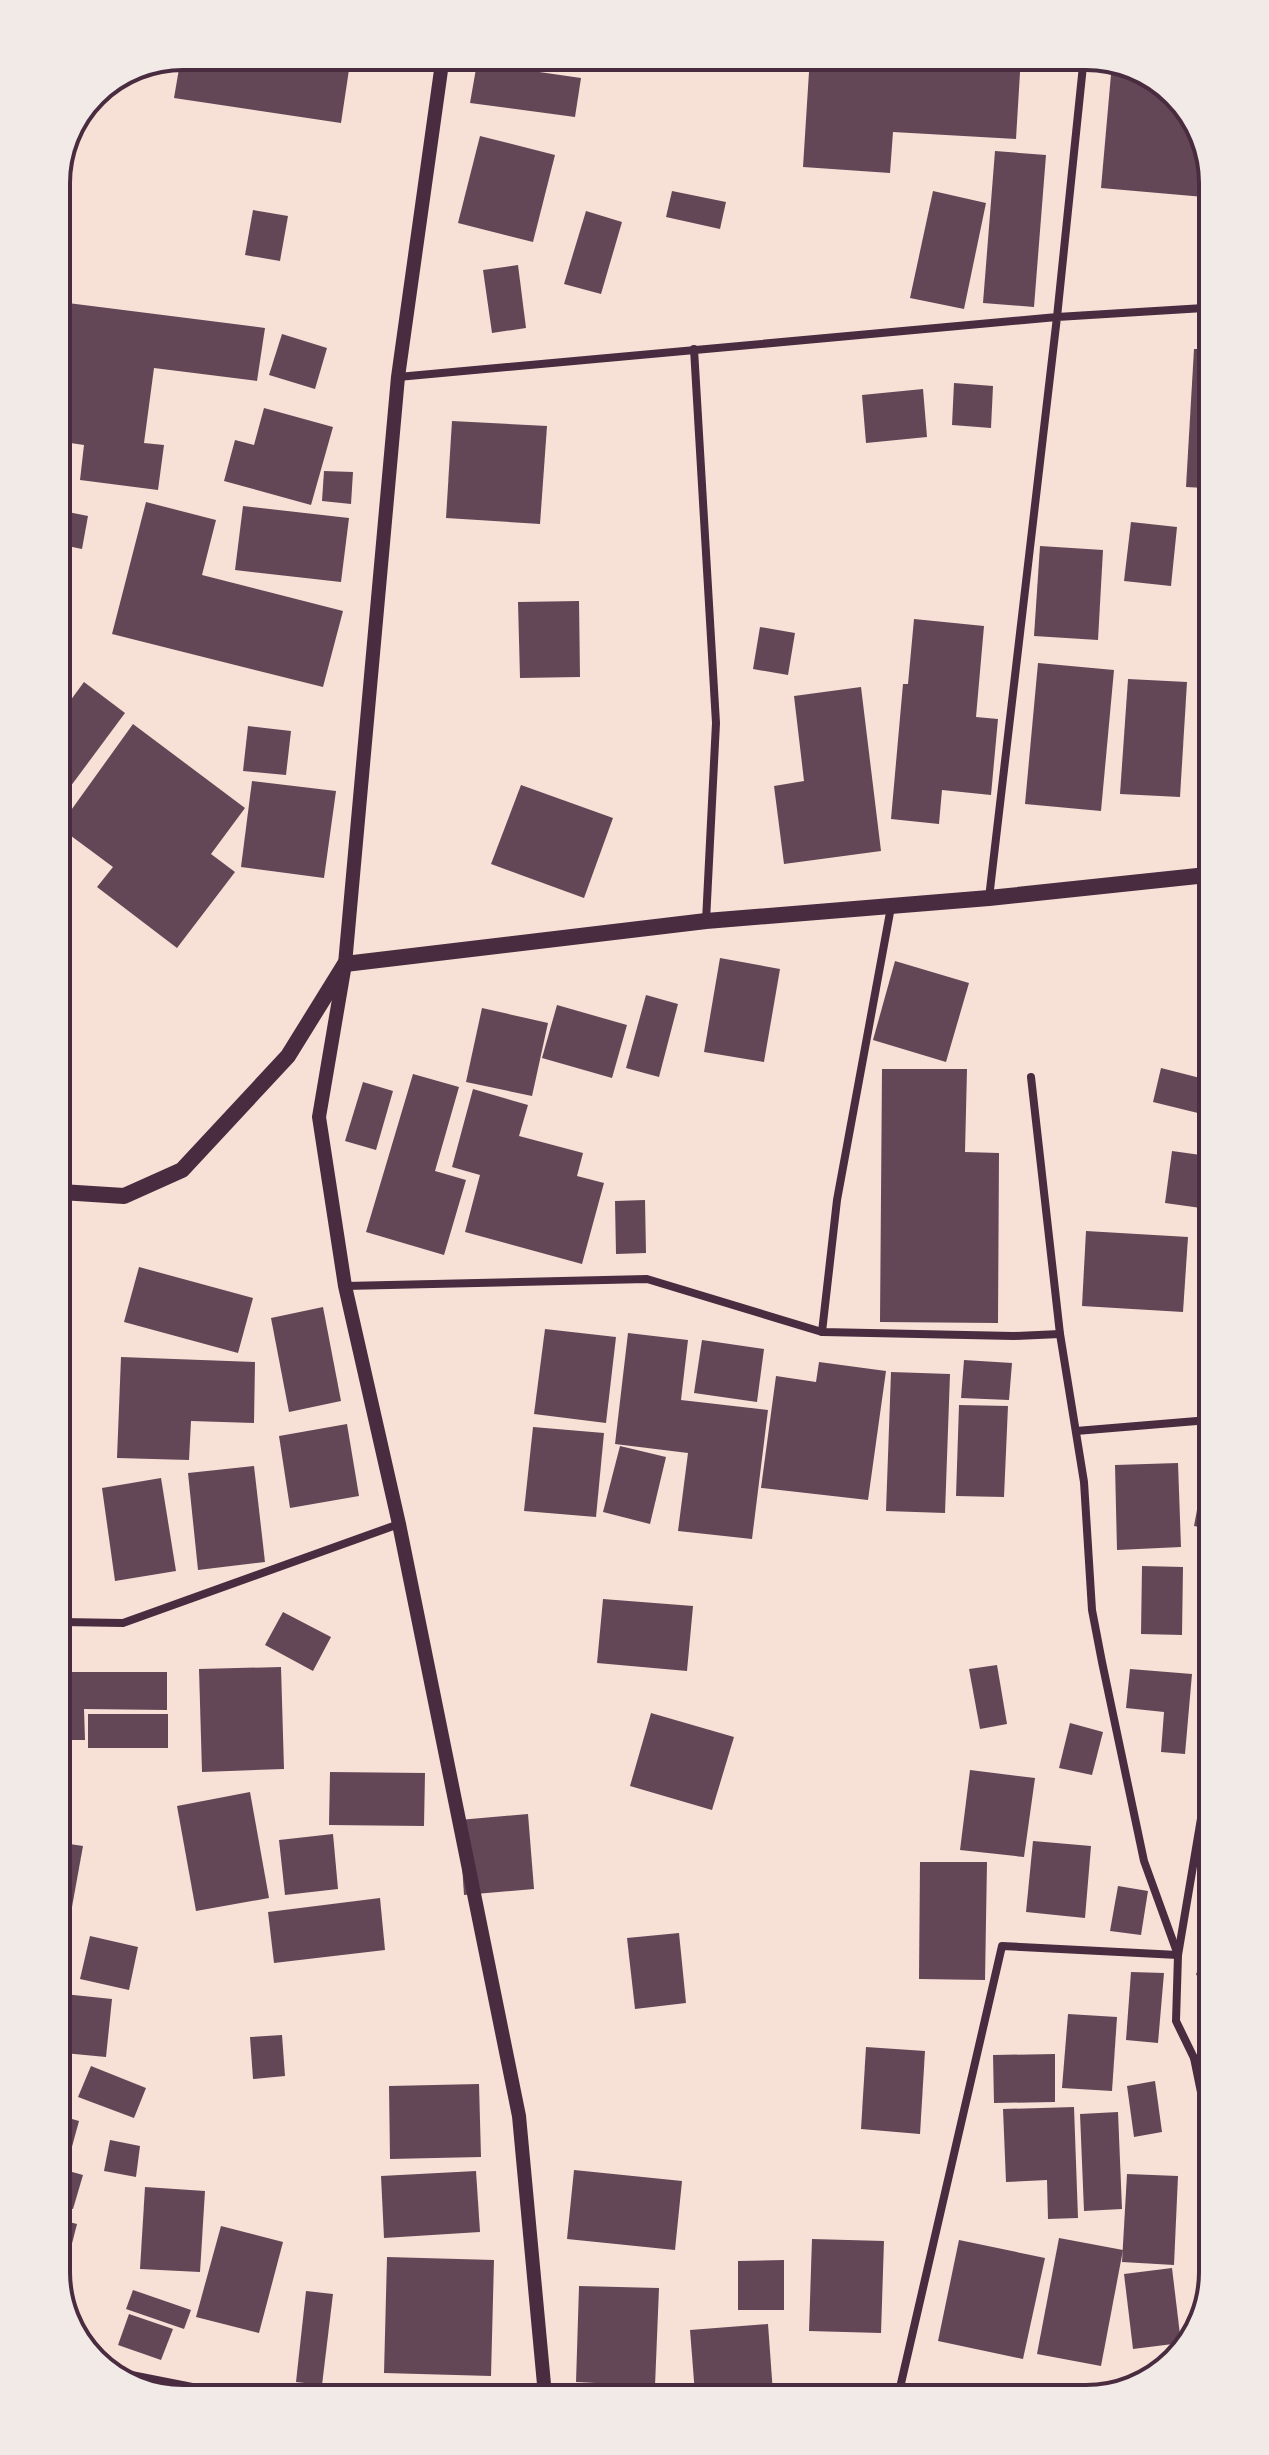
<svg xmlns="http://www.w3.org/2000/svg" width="1269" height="2455" viewBox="0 0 1269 2455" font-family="Montserrat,sans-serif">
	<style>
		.building { fill: #644757 }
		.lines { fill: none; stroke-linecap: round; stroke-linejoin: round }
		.minor { stroke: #4a2c40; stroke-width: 8 }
		.tertiary { stroke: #4a2c40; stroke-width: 14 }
		.secondary { stroke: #4a2c40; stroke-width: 16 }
		.rim { fill: none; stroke: #4a2c40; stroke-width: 4 }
	</style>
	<rect width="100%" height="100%" fill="#f7e1d7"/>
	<g class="building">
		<polygon points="299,56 350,63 341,123 174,98 181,57 183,56"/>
		<polygon points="810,56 1021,56 1016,139 893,132 890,173 803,167"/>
		<polygon points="477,63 581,78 575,117 470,103"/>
		<polygon points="1112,63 1163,82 1204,135 1204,197 1101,188"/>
		<polygon points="480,136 555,155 533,242 458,223"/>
		<polygon points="995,151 1046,155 1034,307 983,303"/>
		<polygon points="672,191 726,202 720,229 666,217"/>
		<polygon points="933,191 986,203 964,309 910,298"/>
		<polygon points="253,210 288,216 280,261 245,255"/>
		<polygon points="586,211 622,222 601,294 564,284"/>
		<polygon points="518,265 526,328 492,333 483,270"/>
		<polygon points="60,302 265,328 257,381 154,368 144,443 164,445 158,490 80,480 84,445 57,441 57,387 64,388 68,351 57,349 57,306 59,306"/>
		<polygon points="282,334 327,348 315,389 269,375"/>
		<polygon points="1194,349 1204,349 1205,488 1186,487"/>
		<polygon points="954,383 993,386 991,428 952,425"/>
		<polygon points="923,389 927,437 866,443 862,395"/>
		<polygon points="264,408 333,427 311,505 224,481 235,440 254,445"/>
		<polygon points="452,421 547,426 540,524 446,518"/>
		<polygon points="324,471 353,472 351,504 322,501"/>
		<polygon points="146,502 216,520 202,575 343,611 323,687 112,634"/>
		<polygon points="243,506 349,518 341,582 235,570"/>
		<polygon points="58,510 88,516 82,549 58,544"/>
		<polygon points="1131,522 1177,527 1171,586 1124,581"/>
		<polygon points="1040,546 1103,550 1098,640 1034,636"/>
		<polygon points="579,601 580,677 520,678 518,602"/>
		<polygon points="914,619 984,626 976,717 998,719 991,795 942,790 939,824 891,819 903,684 908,684"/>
		<polygon points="760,627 795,633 788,675 753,669"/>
		<polygon points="1038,663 1114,670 1101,811 1025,804"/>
		<polygon points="1128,679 1187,682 1180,797 1120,794"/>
		<polygon points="84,682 125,713 59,802 59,716"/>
		<polygon points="861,687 881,851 784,864 774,786 804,781 794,696"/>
		<polygon points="133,724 245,808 211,854 235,872 177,948 97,887 113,867 59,827"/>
		<polygon points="248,726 291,731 286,775 243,771"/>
		<polygon points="252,781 336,791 324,878 241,867"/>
		<polygon points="521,785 613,818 584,898 491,864"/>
		<polygon points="720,958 780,969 764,1062 704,1052"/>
		<polygon points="895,961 969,983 946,1062 873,1040"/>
		<polygon points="646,995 678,1004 659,1077 626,1068"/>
		<polygon points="557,1005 627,1025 612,1078 542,1058"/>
		<polygon points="482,1008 548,1023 532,1096 466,1082"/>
		<polygon points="1161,1068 1208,1080 1208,1135 1201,1134 1206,1115 1153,1102"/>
		<polygon points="882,1069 967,1069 965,1152 999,1153 998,1323 880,1322"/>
		<polygon points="413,1074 459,1087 435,1171 466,1180 444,1255 366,1232"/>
		<polygon points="363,1082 393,1091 376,1150 345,1141"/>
		<polygon points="473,1089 528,1105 519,1136 583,1153 577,1176 604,1183 582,1264 465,1232 480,1175 452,1167"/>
		<polygon points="1172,1151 1208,1156 1208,1209 1165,1203"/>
		<polygon points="645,1200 646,1253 616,1254 615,1201"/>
		<polygon points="1086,1231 1188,1237 1183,1312 1082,1306"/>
		<polygon points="139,1267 253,1298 238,1353 124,1322"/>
		<polygon points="323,1307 341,1401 289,1412 271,1318"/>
		<polygon points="545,1329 616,1337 606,1423 534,1414"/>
		<polygon points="628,1333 688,1340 681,1400 768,1410 752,1539 678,1531 688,1453 615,1444"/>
		<polygon points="702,1340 764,1349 757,1402 694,1393"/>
		<polygon points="121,1357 255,1362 254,1423 191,1421 189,1460 117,1458"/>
		<polygon points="964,1360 1012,1363 1009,1400 961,1398"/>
		<polygon points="819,1362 886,1371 868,1500 761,1488 776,1376 816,1382"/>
		<polygon points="891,1372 950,1374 945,1513 886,1511"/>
		<polygon points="959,1405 1008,1406 1004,1497 956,1496"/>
		<polygon points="347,1424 359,1496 290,1508 279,1436"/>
		<polygon points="533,1427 604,1433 596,1517 524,1511"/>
		<polygon points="620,1446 666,1457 650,1524 603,1512"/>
		<polygon points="1208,1451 1209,1452 1210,1529 1194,1526"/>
		<polygon points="1178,1463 1181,1547 1117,1550 1115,1465"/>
		<polygon points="254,1466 265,1562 198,1570 188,1473"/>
		<polygon points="161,1478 176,1571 115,1581 102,1488"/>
		<polygon points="1142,1566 1183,1567 1182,1635 1141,1634"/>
		<polygon points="603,1599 693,1606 687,1671 597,1663"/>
		<polygon points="283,1612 331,1637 313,1671 265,1645"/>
		<polygon points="1209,1625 1210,1625 1210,1675 1198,1672"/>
		<polygon points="997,1665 1007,1724 980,1729 969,1669"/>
		<polygon points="281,1667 284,1769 202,1772 199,1669"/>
		<polygon points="1130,1669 1192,1674 1185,1754 1161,1752 1164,1712 1126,1708"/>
		<polygon points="63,1672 167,1672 167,1710 84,1709 85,1740 63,1740"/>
		<polygon points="651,1713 734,1737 712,1810 630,1786"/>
		<rect x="88" y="1714" width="80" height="34"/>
		<polygon points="1070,1723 1103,1732 1092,1775 1059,1768"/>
		<polygon points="970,1770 1035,1778 1024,1857 960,1850"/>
		<polygon points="330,1772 425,1773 424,1826 329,1825"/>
		<polygon points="250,1792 269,1898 196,1911 177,1806"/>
		<polygon points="528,1814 534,1889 464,1895 459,1820"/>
		<polygon points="333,1834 338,1889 285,1895 279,1840"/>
		<polygon points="1033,1841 1091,1846 1085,1918 1026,1912"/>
		<polygon points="63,1843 83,1846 70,1918 64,1917"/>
		<polygon points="920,1862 987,1862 985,1980 919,1979"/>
		<polygon points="1118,1886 1148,1891 1141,1935 1110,1931"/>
		<polygon points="380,1898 385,1950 274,1963 268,1912"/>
		<polygon points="1211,1921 1212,1979 1196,1975"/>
		<polygon points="679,1933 686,2003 635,2009 627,1938"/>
		<polygon points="90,1936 138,1947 129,1990 80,1979"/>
		<polygon points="1131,1972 1164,1973 1158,2043 1126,2040"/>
		<polygon points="64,1994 112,1999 106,2057 64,2053"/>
		<polygon points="1068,2014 1117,2017 1112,2091 1062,2088"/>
		<polygon points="282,2035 285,2076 253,2079 250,2037"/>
		<polygon points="866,2047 925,2051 920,2134 861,2129"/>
		<polygon points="1055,2054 1055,2102 994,2103 993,2055"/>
		<polygon points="91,2066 146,2088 134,2118 78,2097"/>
		<polygon points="1155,2081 1162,2132 1134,2137 1127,2086"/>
		<polygon points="479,2084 481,2157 390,2159 389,2086"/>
		<polygon points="1074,2107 1078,2218 1048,2219 1047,2180 1006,2182 1003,2109"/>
		<polygon points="1118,2112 1122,2209 1084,2211 1080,2114"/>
		<polygon points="65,2117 79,2121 70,2154 65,2153"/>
		<polygon points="110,2140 140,2146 136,2177 104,2171"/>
		<polygon points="65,2170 83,2175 73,2209 65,2207"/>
		<polygon points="574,2170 682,2181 675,2250 567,2239"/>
		<polygon points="476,2171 480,2232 384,2238 381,2176"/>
		<polygon points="1127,2174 1178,2176 1174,2265 1122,2262"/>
		<polygon points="145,2187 205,2191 200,2272 140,2269"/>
		<polygon points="65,2221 77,2224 66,2267 65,2267"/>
		<polygon points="221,2226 283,2242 259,2333 196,2317"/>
		<polygon points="1059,2238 1123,2250 1101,2366 1037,2354"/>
		<polygon points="812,2239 884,2241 881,2333 809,2331"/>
		<polygon points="959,2240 1045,2258 1023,2359 938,2341"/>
		<polygon points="387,2257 494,2260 491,2376 384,2373"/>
		<polygon points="784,2260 784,2310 738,2310 738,2261"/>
		<polygon points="1172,2268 1181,2343 1133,2349 1124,2274"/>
		<polygon points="579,2286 659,2288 655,2386 576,2382"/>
		<polygon points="133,2290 191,2310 184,2329 126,2309"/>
		<polygon points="306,2291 333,2294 322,2385 296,2382"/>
		<polygon points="129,2314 173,2329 161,2360 118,2345"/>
		<polygon points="768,2324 773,2393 695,2394 690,2330"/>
	</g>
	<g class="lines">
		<g class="minor">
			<polyline points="694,349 716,723 706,921"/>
			<polyline points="398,377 1057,317 1084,56"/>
			<polyline points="989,898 1057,317 1204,308"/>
			<polyline points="891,907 837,1200 822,1332 1014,1336 1060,1334 1084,1482 1092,1610 1102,1662 1144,1861 1178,1955 1176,2021 1194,2058 1212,2061"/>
			<polyline points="1031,1077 1060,1334"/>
			<polyline points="345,1286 647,1279 822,1332"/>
			<polyline points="1076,1431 1209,1420"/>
			<polyline points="62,1622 123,1623 399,1524"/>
			<polyline points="1194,2058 1212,2146"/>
			<polyline points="106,2370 248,2398"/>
			<polyline points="1114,2390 1136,2388"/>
			<polyline points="899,2392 1002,1946 1178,1955 1206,1789 1211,1747"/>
		</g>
		<polyline class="tertiary" points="443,56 398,377 345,964 319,1117 345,1286 399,1524 519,2116 545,2395"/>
		<polyline class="secondary" points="61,1192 124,1196 182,1170 288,1056 345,964 706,921 989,898 1207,875"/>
	</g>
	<path d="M0 0H1269V2455H0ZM183 70H1086A113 113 0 0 1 1199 183V2272A113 113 0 0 1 1086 2385H183A113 113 0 0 1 70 2272V183A113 113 0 0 1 183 70Z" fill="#f1eae7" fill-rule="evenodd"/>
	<path class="rim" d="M183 70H1086A113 113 0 0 1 1199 183V2272A113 113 0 0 1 1086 2385H183A113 113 0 0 1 70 2272V183A113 113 0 0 1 183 70Z"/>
</svg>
